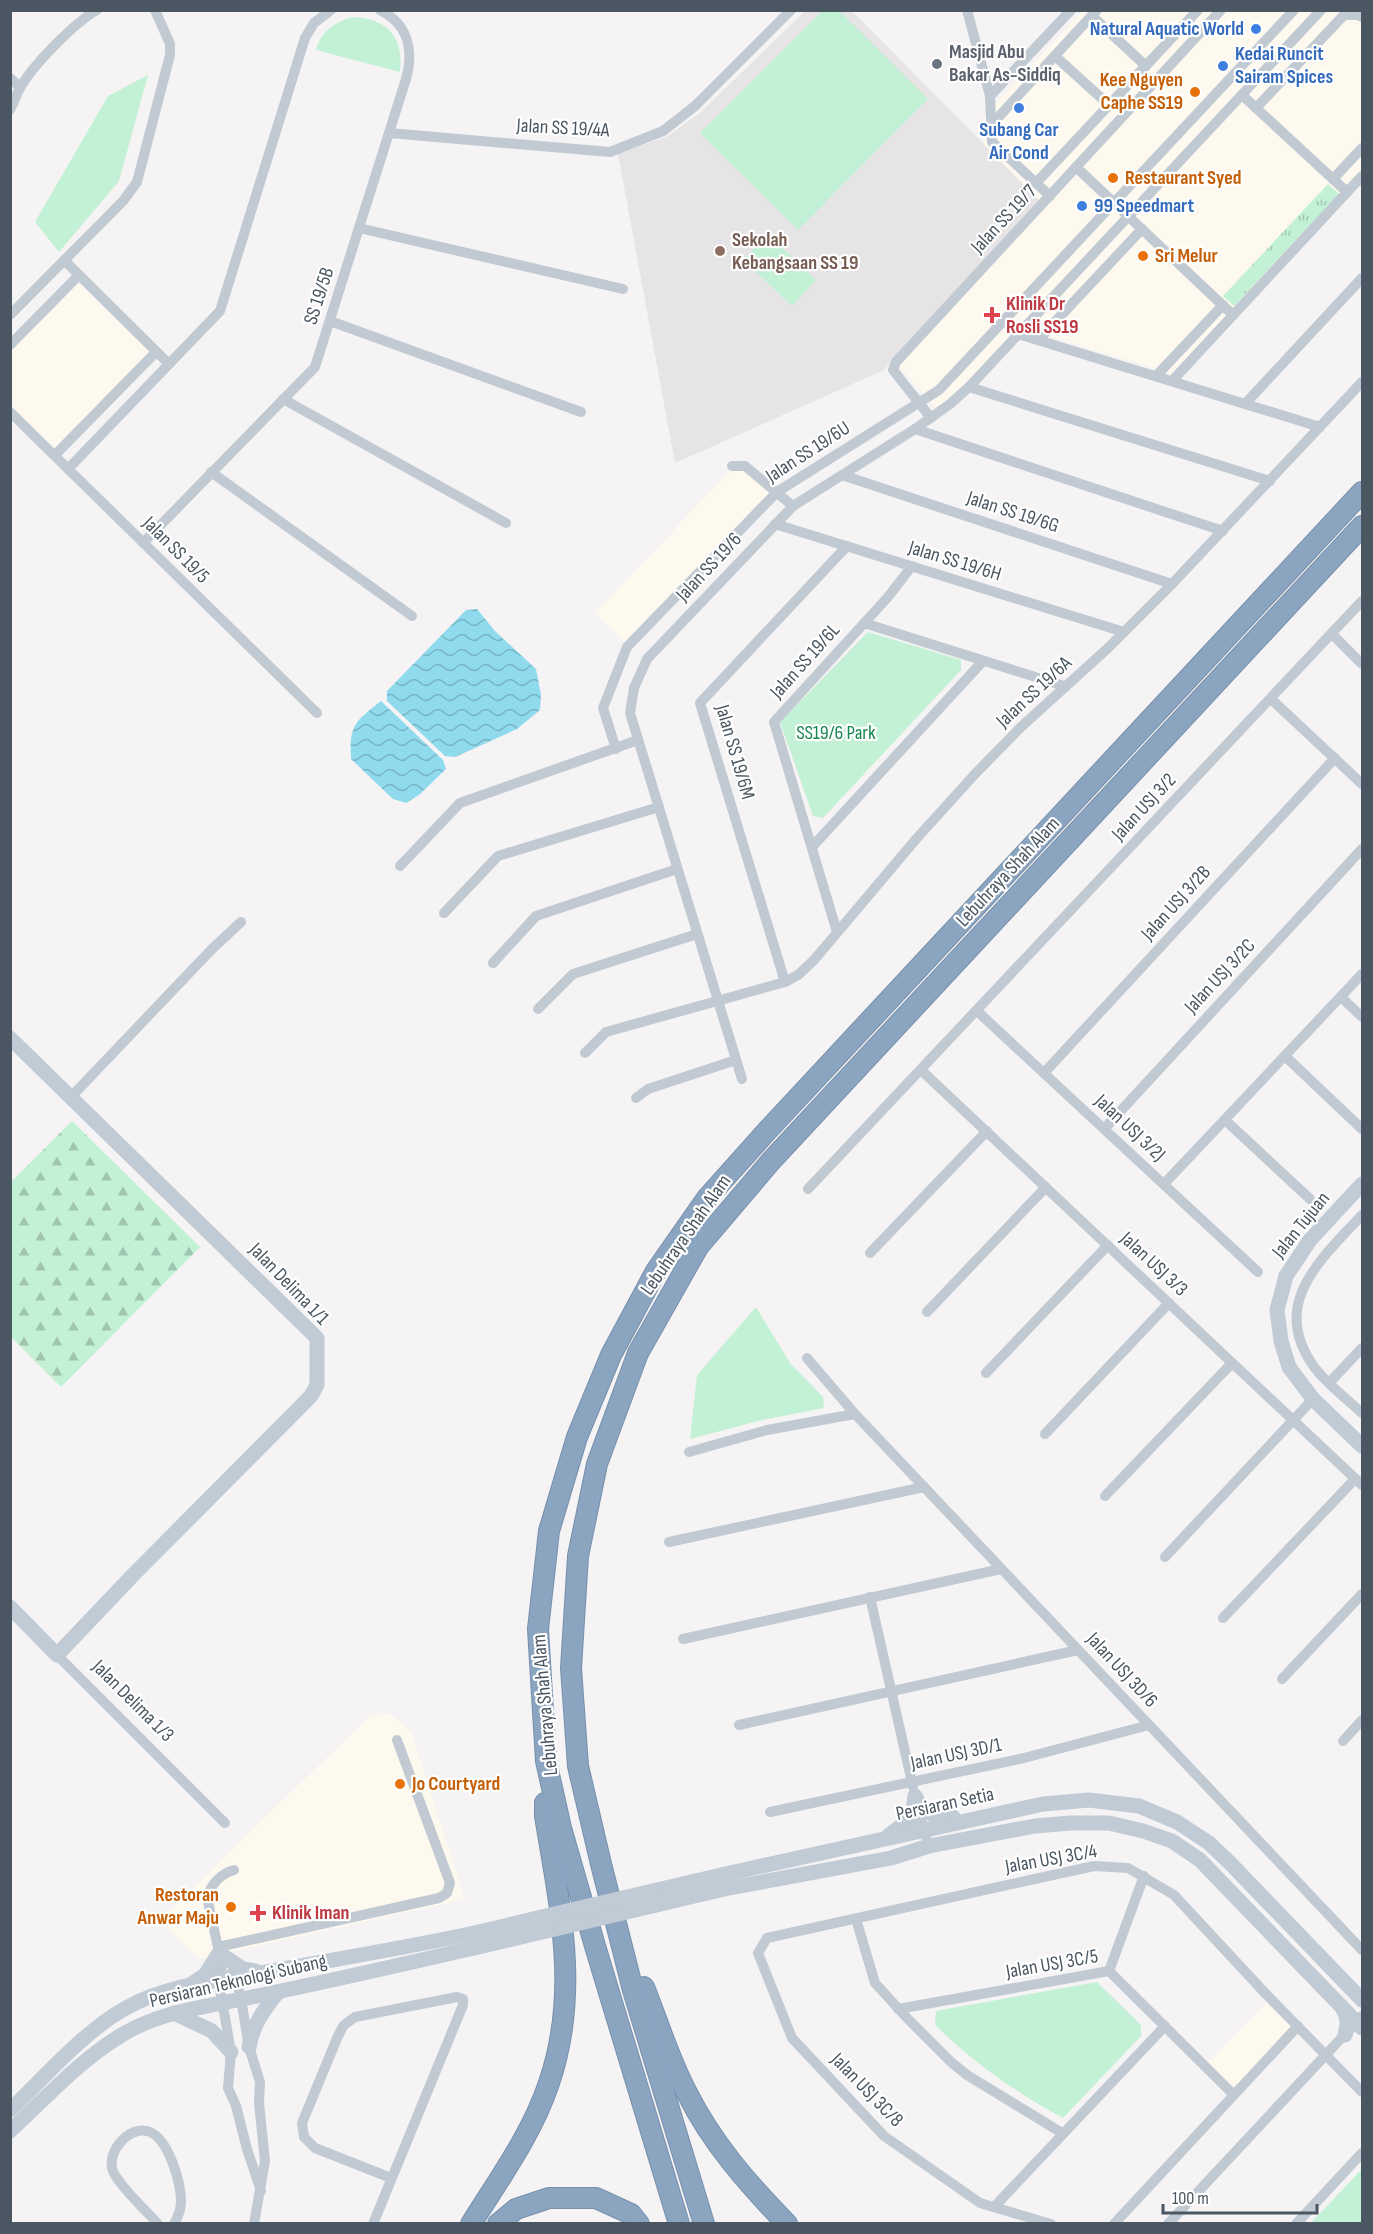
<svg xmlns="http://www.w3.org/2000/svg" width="1373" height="2234" viewBox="0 0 1373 2234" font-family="'Sofia Sans Condensed',sans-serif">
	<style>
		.commercial { fill: #fdf9ef }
		.education { fill: #e6e4e5 }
		.grass { fill: url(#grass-tufts) }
		.forest { fill: url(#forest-firs) }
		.park { fill: #c3f1d5 }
		.water { fill: url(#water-waves) }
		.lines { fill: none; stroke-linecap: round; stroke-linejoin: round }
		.highway-casing { stroke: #7690ad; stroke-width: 22 }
		.street { stroke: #c1cad2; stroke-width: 10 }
		.secondary { stroke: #c1cbd6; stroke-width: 15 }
		.highway { stroke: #8ba5c1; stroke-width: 20 }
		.secondary-bridge { stroke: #c1cbd6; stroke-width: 15 }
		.shop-dot { fill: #3f7fe0; stroke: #fff; stroke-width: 2 }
		.worship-dot { fill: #6b7280; stroke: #fff; stroke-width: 2 }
		.food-dot { fill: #e8710a; stroke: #fff; stroke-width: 2 }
		.education-dot { fill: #8d6e63; stroke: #fff; stroke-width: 2 }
		.health-dot { fill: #e0444e; stroke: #fff; stroke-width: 2 }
		.labels { text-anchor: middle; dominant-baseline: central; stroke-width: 4.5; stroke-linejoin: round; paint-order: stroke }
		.shop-label { font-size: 20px; font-weight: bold; fill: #366cbe; stroke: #fff; text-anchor: start }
		.worship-label { font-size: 20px; font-weight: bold; fill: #5b616d; stroke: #fff; text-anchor: start }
		.food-label { font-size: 20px; font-weight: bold; fill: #c56008; stroke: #fff; text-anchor: start }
		.street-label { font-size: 20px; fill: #4a5661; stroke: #fff }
		.education-label { font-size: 20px; font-weight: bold; fill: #785e54; stroke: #fff; text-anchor: start }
		.health-label { font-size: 20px; font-weight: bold; fill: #be3a42; stroke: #fff; text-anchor: start }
		.park-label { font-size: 20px; fill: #17864f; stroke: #fff }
	</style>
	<defs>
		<pattern id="grass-tufts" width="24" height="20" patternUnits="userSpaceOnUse" patternTransform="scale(1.5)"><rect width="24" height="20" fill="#c3f1d5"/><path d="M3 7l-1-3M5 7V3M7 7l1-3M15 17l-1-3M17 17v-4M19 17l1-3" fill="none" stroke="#a0c6b0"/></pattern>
		<pattern id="forest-firs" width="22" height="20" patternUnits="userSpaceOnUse" patternTransform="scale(1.5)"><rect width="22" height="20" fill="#c3f1d5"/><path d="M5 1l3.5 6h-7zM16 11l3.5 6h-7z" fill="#a0c6b0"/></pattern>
		<pattern id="water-waves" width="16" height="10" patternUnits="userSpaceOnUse" patternTransform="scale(1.5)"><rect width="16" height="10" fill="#90daee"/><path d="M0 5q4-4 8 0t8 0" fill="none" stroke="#78b4c4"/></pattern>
	</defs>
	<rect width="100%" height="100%" fill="#f5f3f3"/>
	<g class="commercial">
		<polygon points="1083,11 1362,11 1362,172 1176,375 1019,327 952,398 935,407 893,359 1039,201 984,147 983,117"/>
		<polygon points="77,282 150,352 55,450 11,406 10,350"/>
		<polygon points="731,470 744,470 771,492 626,643 595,613"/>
		<polygon points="390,1714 411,1732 465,1899 199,1959 160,1921 369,1716"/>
		<polygon points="1267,2001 1292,2027 1233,2090 1207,2064"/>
	</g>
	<polygon class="education" points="805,11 852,11 1040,201 884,370 675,463 618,154 668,136 701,112"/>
	<polygon class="grass" points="1328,184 1339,194 1234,306 1223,296"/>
	<polygon class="forest" points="72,1121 200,1247 61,1387 11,1337 10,1183"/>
	<g class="park">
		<polygon points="822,11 839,11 928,99 798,230 700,133"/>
		<path d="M 352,17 C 387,18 404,37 400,72 L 316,50 C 321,31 334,23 352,17 Z"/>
		<polygon points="148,75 119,181 59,252 35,222 108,96"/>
		<polygon points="768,234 816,280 792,306 743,260"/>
		<polygon points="868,632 961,660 961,670 823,818 813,816 780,722"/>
		<polygon points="756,1307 790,1363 823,1397 824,1408 762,1420 690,1439 697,1375"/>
		<path d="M 1097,1982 L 1141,2025 L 1141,2036 L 1063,2118 C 1014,2091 975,2064 935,2025 L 936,2011 Z"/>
		<polygon points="1362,2169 1362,2223 1311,2223"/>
	</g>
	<g class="water">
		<polygon points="477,609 495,631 536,669 541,695 540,710 517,729 455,757 445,756 387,701 387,691 466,610"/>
		<path d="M 381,701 L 443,760 L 446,769 L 419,795 L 406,803 L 393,799 L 351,759 C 349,724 355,722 381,701 Z"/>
	</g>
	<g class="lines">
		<g class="highway-casing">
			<g id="highway">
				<path d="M 644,1987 C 658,2022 669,2059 687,2093 C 712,2143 748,2184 787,2224"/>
				<path d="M 471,2224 C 499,2179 532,2134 549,2083 C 580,1992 560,1908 545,1816 L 545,1803"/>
				<polyline points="498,2224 516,2209 549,2198 596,2198 631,2214 639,2224"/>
				<polyline points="679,2224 595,1946 561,1828 546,1761 538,1629 549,1531 577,1437 611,1355 656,1271 707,1198 766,1132 1362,492"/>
				<polyline points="704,2224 633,1990 601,1864 578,1766 571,1668 578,1556 597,1464 638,1353 698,1247 771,1161 1362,526"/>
			</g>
		</g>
		<g class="street">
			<polyline points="967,10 990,96 992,142 1050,196"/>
			<polyline points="1092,16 1146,66"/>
			<polyline points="1055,56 1109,105"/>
			<polyline points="10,78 20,87"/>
			<polyline points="1242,95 1347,192"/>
			<polyline points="990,96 1071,10"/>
			<polyline points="1256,108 1344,15 1359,15 1362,17"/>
			<path d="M 10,110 C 14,103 16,95 20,88 C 33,65 74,23 97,10"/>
			<polyline points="992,124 1097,10"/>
			<polyline points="389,133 610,152 663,131 695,106 791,10"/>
			<polyline points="1076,167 1233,315"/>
			<polyline points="1333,179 1362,148"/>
			<polyline points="1036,183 1198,10"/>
			<polyline points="359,228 623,289"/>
			<polyline points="65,261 169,364"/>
			<polyline points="10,315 123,201 137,182 170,55 170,44 155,10"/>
			<polyline points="330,321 581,412"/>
			<polyline points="1018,334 1320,427"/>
			<polyline points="1038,340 1142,229"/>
			<polyline points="10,345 78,276"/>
			<polyline points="1156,376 1223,305"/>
			<polyline points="1172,381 1362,176"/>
			<polyline points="969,387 1270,481"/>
			<polyline points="283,399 506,523"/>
			<polyline points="1245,404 1362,278"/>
			<polyline points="10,412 317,713"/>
			<polyline points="931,418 893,370 896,362 1221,10"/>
			<polyline points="915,429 1223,531"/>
			<polyline points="55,455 156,352"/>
			<polyline points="732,466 745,466 793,506"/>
			<polyline points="68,469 220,311 305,38 314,23 331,10"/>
			<polyline points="211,472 412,616"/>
			<polyline points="842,475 1172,584"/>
			<polyline points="775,524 1124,632"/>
			<path d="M 143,543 L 315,367 L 406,79 C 414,50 408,24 380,10"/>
			<polyline points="864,623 1064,686"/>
			<polyline points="1332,634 1362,664"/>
			<polyline points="1271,699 1362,784"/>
			<polyline points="616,749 603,708 627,647 777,492 939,390 1294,10"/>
			<polyline points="812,847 983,661"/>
			<polyline points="400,866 460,803 638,740"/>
			<polyline points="444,913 498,856 659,807"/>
			<polyline points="837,932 774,722 888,597 912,566"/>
			<polyline points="493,963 536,916 677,869"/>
			<polyline points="785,982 700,703 847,546"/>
			<polyline points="1341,997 1362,1017"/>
			<polyline points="538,1009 573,974 697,934"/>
			<polyline points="977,1011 1258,1272"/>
			<polyline points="585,1053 606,1032 785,982 798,975 814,960 917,838 975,774 1021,727 1108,648 1172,584 1362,382"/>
			<polyline points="1285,1056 1362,1129"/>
			<polyline points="921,1070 1362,1485"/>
			<polyline points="1044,1073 1335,758"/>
			<polyline points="742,1079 630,713 634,688 647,659 793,506 915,429 950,404 969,387 1321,10"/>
			<polyline points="71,1097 212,949 241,922"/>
			<polyline points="636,1098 648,1089 736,1060"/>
			<polyline points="1225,1120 1310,1199"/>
			<polyline points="1104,1129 1362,849"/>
			<polyline points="1164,1184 1362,974"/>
			<polyline points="808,1189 1362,601"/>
			<path d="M 1362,1215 C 1320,1260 1268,1305 1315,1368 C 1328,1385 1347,1399 1362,1413"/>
			<polyline points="870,1253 987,1131"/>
			<polyline points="927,1312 1046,1187"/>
			<polyline points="807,1358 855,1414 1362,1950"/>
			<polyline points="986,1373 1108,1245"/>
			<polyline points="1330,1382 1362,1348"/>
			<polyline points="1045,1434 1169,1303"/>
			<polyline points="689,1452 767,1430 855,1414"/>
			<polyline points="1105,1496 1232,1363"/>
			<polyline points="669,1542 924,1487"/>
			<polyline points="1165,1557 1313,1399"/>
			<polyline points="870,1597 913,1787"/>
			<polyline points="1223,1618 1355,1479"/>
			<polyline points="683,1639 1001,1569"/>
			<polyline points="57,1655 225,1823"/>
			<polyline points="1282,1679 1362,1594"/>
			<polyline points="739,1725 1078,1650"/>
			<polyline points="1343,1741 1362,1720"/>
			<polyline points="917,1803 926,1837"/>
			<polyline points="770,1812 1024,1758 1149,1725"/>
			<path d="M 234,1870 C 220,1874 212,1883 207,1897 L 222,1966 L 218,1978 L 231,2052 L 228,2088 L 236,2106 L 247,2149 L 261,2191"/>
			<polyline points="856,1919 875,1983 907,2018 951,2062 967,2075 1062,2133"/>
			<polyline points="218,1947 439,1898 447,1893 450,1883 397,1740"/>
			<polyline points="1109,1971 1144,1876"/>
			<polyline points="231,1973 235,1976 241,1999 249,2047 260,2082 259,2103 265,2161 254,2224"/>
			<polyline points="898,2009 1109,1971 1234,2095"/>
			<polyline points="994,2207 1165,2026"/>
			<path d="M 158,2224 C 144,2208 126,2193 115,2175 C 102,2156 129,2123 150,2132 C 169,2140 181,2183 181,2202 C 181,2209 178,2217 174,2224"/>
			<polyline points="373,2224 463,2005 463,1999 457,1997 355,2017 344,2025 338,2036 302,2123 304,2137 315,2148 391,2178"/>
			<polyline points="1051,2224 980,2203 884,2136 792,2038 758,1953 767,1938 1094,1866 1128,1868 1174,1895 1265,1993 1362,2092"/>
			<polyline points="1114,2224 1298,2026"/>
			<polyline points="1168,2224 1362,2016"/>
			<polyline points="1296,2224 1362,2153"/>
		</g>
		<g class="secondary">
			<polyline points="10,1038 317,1338 317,1385 311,1396 133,1575 57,1655 10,1607"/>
			<polyline points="1362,1184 1310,1240 1286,1276 1277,1310 1281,1341 1289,1367 1313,1399 1362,1446"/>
			<path d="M 915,1796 C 924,1814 934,1817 953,1817"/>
			<polyline points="889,1835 912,1818 915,1796"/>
			<polyline points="721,1875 1043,1804 1089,1800 1139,1806 1177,1822 1209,1843 1230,1863 1362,2000"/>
			<polyline points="724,1889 891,1858 929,1846 1035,1826 1071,1823 1109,1823 1143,1831 1172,1841 1200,1860 1362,2028"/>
			<polyline points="193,1983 205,1975 219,1953 243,1969 255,1971"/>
			<path d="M 1343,2009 C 1348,2018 1348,2025 1345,2035"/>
			<polyline points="174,2013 212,2031 231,2052"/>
			<path d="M 249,2047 C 253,2024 264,2010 278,1992"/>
			<path d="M 10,2110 C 45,2077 84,2031 126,2008 C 168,1984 218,1981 265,1972 C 334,1960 402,1948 470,1934"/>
			<path d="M 10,2131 C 47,2097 82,2058 125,2033 C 163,2011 209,2006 252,1997 C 326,1982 400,1965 474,1948"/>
		</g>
		<use href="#highway" class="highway"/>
		<g class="secondary-bridge">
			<polyline points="470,1934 721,1875"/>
			<polyline points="474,1948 724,1889"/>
		</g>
	</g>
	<g class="shop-dot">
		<circle cx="1256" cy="29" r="6"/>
		<circle cx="1223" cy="66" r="6"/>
		<circle cx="1019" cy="108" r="6"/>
		<circle cx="1082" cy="206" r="6"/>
	</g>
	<circle class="worship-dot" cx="937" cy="64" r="6"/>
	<g class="food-dot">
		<circle cx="1195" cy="92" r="6"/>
		<circle cx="1113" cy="178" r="6"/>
		<circle cx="1143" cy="256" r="6"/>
		<circle cx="400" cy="1784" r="6"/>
		<circle cx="231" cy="1907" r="6"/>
	</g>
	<circle class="education-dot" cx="720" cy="251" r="6"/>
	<g class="health-dot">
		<path d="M989 306h6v6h6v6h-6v6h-6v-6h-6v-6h6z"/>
		<path d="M255 1904h6v6h6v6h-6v6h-6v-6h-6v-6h6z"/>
	</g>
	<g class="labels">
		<g class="shop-label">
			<text x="1244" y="29" text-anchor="end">Natural Aquatic World</text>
			<text x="1235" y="54">Kedai Runcit<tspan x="1235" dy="23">Sairam Spices</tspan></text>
			<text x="1019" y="130" text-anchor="middle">Subang Car<tspan x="1019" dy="23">Air Cond</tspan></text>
			<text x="1094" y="206">99 Speedmart</text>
		</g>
		<g class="worship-label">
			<text x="949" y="52">Masjid Abu<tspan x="949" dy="23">Bakar As-Siddiq</tspan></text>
		</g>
		<g class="food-label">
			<text x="1183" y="80" text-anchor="end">Kee Nguyen<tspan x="1183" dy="23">Caphe SS19</tspan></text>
			<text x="1125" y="178">Restaurant Syed</text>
			<text x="1155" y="256">Sri Melur</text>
			<text x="412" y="1784">Jo Courtyard</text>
			<text x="219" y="1895" text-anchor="end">Restoran<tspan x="219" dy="23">Anwar Maju</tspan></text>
		</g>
		<g class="street-label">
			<text transform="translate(563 128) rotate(3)">Jalan SS 19/4A</text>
			<text transform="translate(1004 219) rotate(-47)">Jalan SS 19/7</text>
			<text transform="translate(319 296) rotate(-72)">SS 19/5B</text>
			<text transform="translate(808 452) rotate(-33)">Jalan SS 19/6U</text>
			<text transform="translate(1013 512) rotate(18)">Jalan SS 19/6G</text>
			<text transform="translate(176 550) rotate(45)">Jalan SS 19/5</text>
			<text transform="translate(955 561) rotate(17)">Jalan SS 19/6H</text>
			<text transform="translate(709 567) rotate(-47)">Jalan SS 19/6</text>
			<text transform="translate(805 661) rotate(-48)">Jalan SS 19/6L</text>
			<text transform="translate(1034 692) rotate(-43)">Jalan SS 19/6A</text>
			<text transform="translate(735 752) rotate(74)">Jalan SS 19/6M</text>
			<text transform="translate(1144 807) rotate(-47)">Jalan USJ 3/2</text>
			<text transform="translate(1008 872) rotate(-47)">Lebuhraya Shah Alam</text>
			<text transform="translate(1176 903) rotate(-48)">Jalan USJ 3/2B</text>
			<text transform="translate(1220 976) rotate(-47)">Jalan USJ 3/2C</text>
			<text transform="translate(1130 1128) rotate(43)">Jalan USJ 3/2J</text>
			<text transform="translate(1301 1225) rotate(-51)">Jalan Tujuan</text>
			<text transform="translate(686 1235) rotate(-55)">Lebuhraya Shah Alam</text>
			<text transform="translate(1154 1264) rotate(43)">Jalan USJ 3/3</text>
			<text transform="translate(289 1284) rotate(46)">Jalan Delima 1/1</text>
			<text transform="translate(1122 1670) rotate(47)">Jalan USJ 3D/6</text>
			<text transform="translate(133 1701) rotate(45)">Jalan Delima 1/3</text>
			<text transform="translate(545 1705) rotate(-95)">Lebuhraya Shah Alam</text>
			<text transform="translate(956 1754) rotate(-12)">Jalan USJ 3D/1</text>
			<text transform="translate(945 1804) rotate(-12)">Persiaran Setia</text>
			<text transform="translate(1051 1859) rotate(-10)">Jalan USJ 3C/4</text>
			<text transform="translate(1052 1964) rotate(-10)">Jalan USJ 3C/5</text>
			<text transform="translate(238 1981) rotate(-13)">Persiaran Teknologi Subang</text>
			<text transform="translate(867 2090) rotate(46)">Jalan USJ 3C/8</text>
		</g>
		<g class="education-label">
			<text x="732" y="240">Sekolah<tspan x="732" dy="23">Kebangsaan SS 19</tspan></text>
		</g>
		<g class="health-label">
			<text x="1006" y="304">Klinik Dr<tspan x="1006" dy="23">Rosli SS19</tspan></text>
			<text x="272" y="1913">Klinik Iman</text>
		</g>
		<g class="park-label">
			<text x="836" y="733">SS19/6 Park</text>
		</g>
	</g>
	<rect width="1373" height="2234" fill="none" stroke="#4a5661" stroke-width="24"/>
	<path d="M1163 2204v9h154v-9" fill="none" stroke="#4a5661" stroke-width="3"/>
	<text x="1172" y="2204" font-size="18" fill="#4a5661" stroke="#ffffff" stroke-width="4.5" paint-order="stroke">100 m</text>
</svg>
